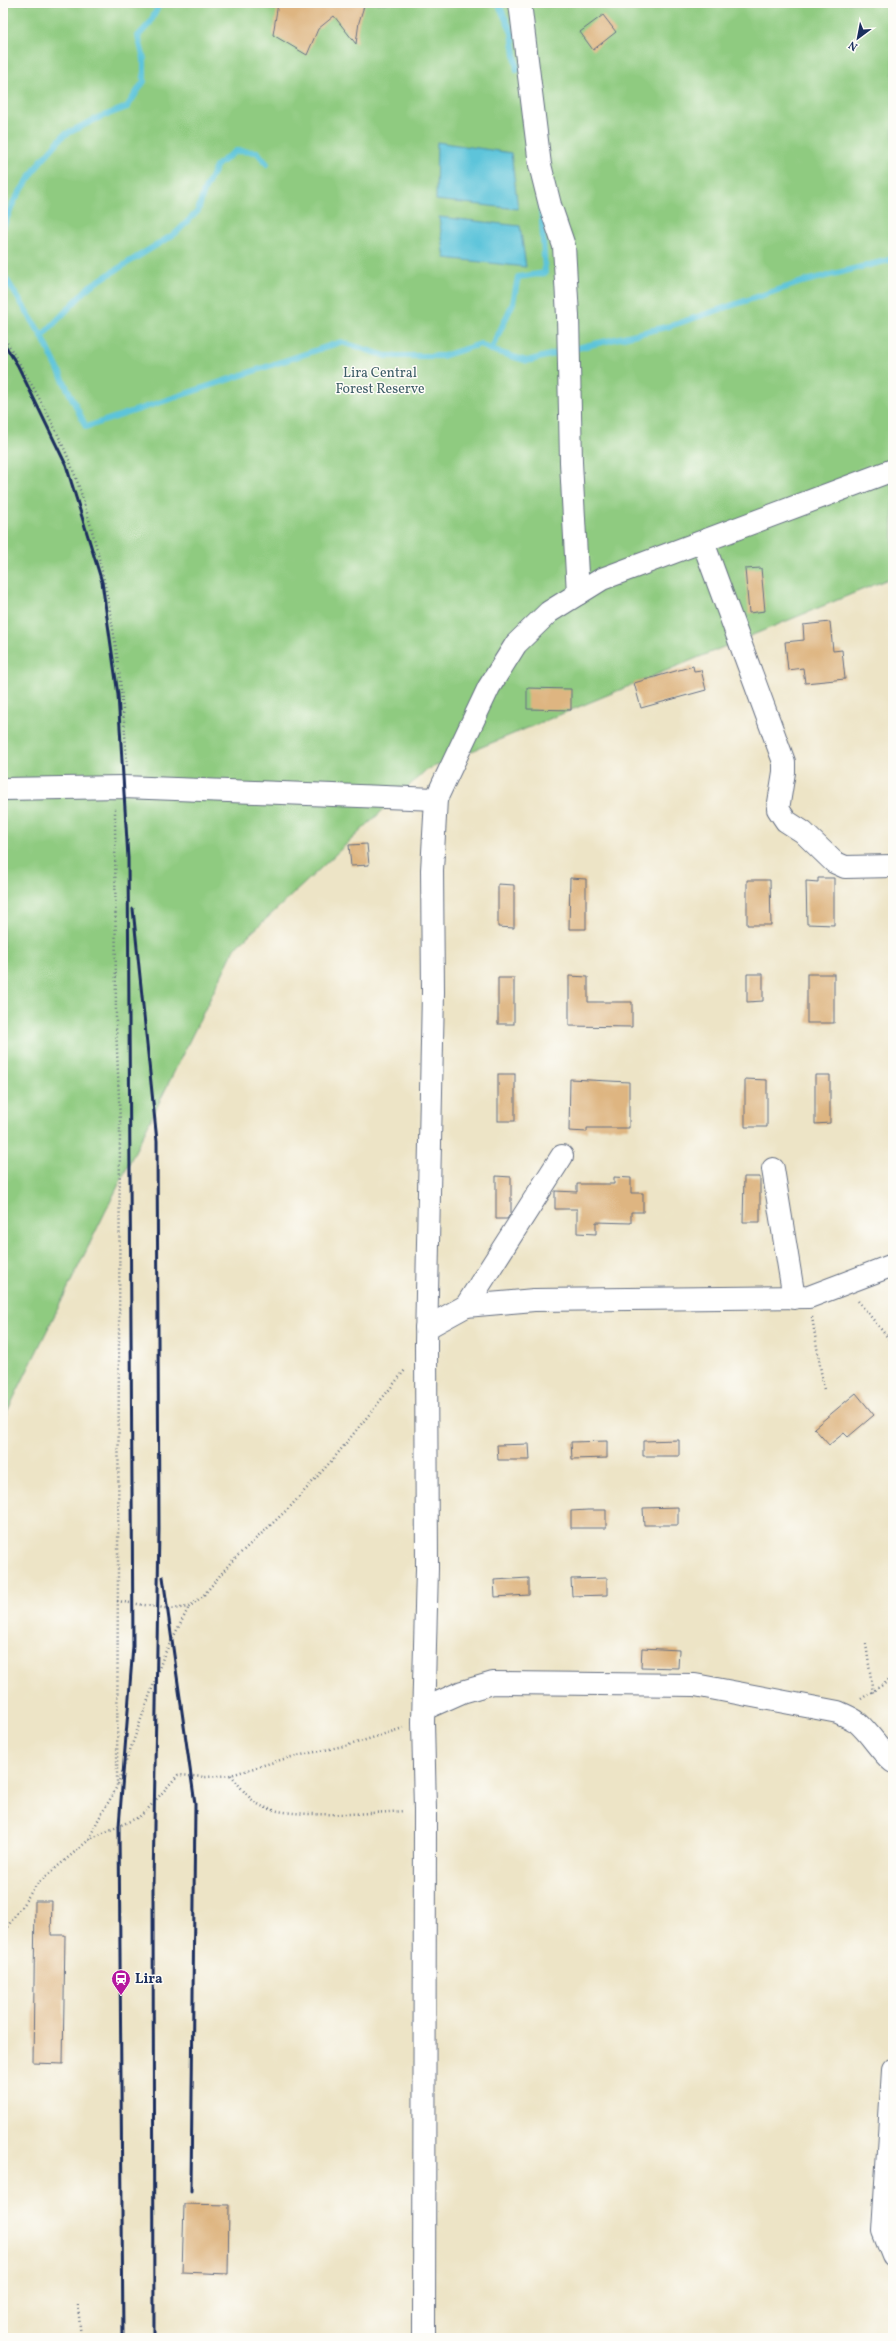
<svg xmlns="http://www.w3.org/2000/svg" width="896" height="2341" viewBox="0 0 896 2341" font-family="Vollkorn,serif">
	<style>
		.green { fill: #8fcb80; stroke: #557d6f }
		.water { fill: #5dc4da; stroke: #3c7a9c }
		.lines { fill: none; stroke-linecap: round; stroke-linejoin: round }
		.stream { stroke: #5dc4da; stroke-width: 6 }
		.building { fill: #deb581 }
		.street-casing { stroke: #646e82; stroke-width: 24 }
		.path { stroke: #646e82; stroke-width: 2.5; stroke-dasharray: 1 3; stroke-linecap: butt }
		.street { stroke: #fff; stroke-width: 22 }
		.rail { stroke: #1b2f5e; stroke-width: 3 }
		.labels { text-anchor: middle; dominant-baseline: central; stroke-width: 3; stroke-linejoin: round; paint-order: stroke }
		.park-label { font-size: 14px; fill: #3e5e68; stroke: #fdfcf7 }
		.poi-label { font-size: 14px; font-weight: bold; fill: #1b2f5e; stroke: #fdfcf7; text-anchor: start }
	</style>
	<rect width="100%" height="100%" fill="#fdfcf7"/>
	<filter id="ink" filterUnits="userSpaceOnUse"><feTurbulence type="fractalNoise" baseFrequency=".025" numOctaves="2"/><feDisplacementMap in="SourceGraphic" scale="8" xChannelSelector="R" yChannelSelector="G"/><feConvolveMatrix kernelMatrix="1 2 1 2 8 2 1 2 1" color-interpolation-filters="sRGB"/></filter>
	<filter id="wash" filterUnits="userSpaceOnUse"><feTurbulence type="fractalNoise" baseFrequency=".012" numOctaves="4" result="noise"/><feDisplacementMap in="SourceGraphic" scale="16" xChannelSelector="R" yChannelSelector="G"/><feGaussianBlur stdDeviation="0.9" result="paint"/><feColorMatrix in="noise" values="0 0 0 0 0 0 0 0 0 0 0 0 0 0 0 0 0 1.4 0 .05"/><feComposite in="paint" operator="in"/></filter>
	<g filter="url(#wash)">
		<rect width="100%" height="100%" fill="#ede4c6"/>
		<polygon class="green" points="3,3 893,3 893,577 426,770 235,948 3,1420"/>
		<g class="water">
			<polygon points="437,142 511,153 518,209 436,200"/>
			<polygon points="439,217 520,226 526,267 445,258"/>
		</g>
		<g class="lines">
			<g class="stream">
				<polyline points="498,3 512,33 517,70"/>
				<polyline points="3,227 14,201 40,162 64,135 98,118 127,107 144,81 144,59 138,36 150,23 160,3"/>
				<polyline points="3,274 42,336 86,427 341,342 386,356 443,356 480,344 491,350 527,361 565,351"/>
				<polyline points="42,336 90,286 176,233 198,211 204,191 217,165 236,151 257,152 267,164"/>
				<polyline points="573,349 670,326 802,282 893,259"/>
				<polyline points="491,350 513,303 518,277 545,273 541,205"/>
			</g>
		</g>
		<g id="blocks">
			<g class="building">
				<polygon points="278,3 365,3 359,22 356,44 334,16 318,29 307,55 273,35"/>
				<polygon points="603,15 616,32 593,50 580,32"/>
				<polygon points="761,568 765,611 749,613 745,569"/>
				<polygon points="830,622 833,651 842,650 845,679 805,683 803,668 788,670 785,642 804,640 803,625"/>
				<polygon points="693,666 694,671 701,670 706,690 641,708 634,683"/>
				<polygon points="527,688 571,689 571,710 527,709"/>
				<polygon points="367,844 369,865 351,866 349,845"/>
				<polygon points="570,878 586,879 586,929 569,929"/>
				<polygon points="818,878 834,878 834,925 807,924 806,881 818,882"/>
				<polygon points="747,880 770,880 771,925 747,925"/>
				<polygon points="498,884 514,885 514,928 498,927"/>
				<polygon points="747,974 763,974 763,1001 747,1002"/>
				<rect x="807" y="974" width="27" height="49"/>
				<polygon points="569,976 588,977 588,1002 632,1002 632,1027 569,1026"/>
				<rect x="498" y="978" width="16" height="46"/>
				<rect x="498" y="1074" width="17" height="47"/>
				<polygon points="815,1075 830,1075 830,1123 815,1124"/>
				<polygon points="570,1079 629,1082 629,1128 587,1128 587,1132 569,1131"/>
				<polygon points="745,1079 767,1080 767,1127 745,1127"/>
				<polygon points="496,1176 511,1177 511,1213 507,1219 496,1219"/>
				<polygon points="614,1177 631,1178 631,1193 643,1193 643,1212 631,1212 631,1223 596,1222 596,1234 577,1233 577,1209 555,1209 555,1191 577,1192 577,1184 614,1184"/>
				<polygon points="744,1177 760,1177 760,1222 743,1222"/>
				<polygon points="856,1393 874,1415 848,1437 844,1433 829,1445 814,1428"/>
				<polygon points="679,1440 679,1456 643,1456 643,1441"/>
				<polygon points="607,1441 607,1458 572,1459 571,1442"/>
				<polygon points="529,1444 530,1460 498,1460 497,1445"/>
				<polygon points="678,1507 678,1525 644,1525 643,1508"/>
				<polygon points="588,1510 606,1510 606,1528 571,1528 571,1511"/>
				<polygon points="529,1578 529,1595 495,1597 494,1580"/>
				<polygon points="607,1578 607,1595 572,1596 571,1579"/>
				<polygon points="642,1648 679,1650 678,1668 641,1667"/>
				<polygon points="35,1901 52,1901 51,1935 65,1935 63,2064 33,2063"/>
				<polygon points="184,2204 229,2205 228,2274 182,2272"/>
			</g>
		</g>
	</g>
	<g filter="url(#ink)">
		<use href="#blocks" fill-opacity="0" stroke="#646e82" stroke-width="1"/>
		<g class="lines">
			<g class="street-casing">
				<g id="street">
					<polyline points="520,3 540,165 550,205 564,246 568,316 571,462 578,594"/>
					<polyline points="703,542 784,762 784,772 778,809 786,821 803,832 834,862 845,867 893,866"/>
					<polyline points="3,789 123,787 436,799"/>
					<polyline points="773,1169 794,1298"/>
					<polyline points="466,1306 534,1300 809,1297 893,1265"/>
					<polyline points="426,1328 466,1306 562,1156"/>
					<path d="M 424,1709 L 462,1692 L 493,1683 L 695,1685 L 838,1712 C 844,1715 852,1718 857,1722 C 871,1734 879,1750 893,1762"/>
					<polyline points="893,2070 883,2231 893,2256"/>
					<polyline points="424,2338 425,1810 423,1722 427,1569 426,1344 433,992 432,870 436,799 489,687 516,644 549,612 602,579 893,470"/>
				</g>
			</g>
			<g class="path">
				<path d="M 3,336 C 30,381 58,428 76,478 C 108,572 122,668 127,767"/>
				<polyline points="858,1301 889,1339"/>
				<polyline points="812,1317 824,1390"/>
				<polyline points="117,1601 171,1609 189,1607 203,1596 231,1562 290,1507 334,1458 405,1370"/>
				<polyline points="866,1644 873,1693"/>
				<polyline points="861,1699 893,1678"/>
				<path d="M 231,1775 C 240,1786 250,1802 264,1807 C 291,1819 372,1813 404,1811"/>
				<polyline points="118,1784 164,1655 189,1607"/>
				<path d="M 90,1839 C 96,1819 109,1804 117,1786 L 120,1122 L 116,1025 L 115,808"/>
				<polyline points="3,1938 10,1923 37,1884 90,1839 139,1817 146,1811 178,1775 206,1777 231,1775 287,1758 353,1744 403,1728"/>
				<polyline points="78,2305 81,2338"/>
			</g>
			<use href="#street" class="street"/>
			<g class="rail">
				<polyline points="3,342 18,366 66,465 102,582 118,695 128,858 133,1646 119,1826 123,2338"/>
				<polyline points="133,909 157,1141 159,1529 153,1885 154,2338"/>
				<polyline points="163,1577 195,1804 191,2191"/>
			</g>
		</g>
	</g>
	<defs>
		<g id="station-pin" transform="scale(1)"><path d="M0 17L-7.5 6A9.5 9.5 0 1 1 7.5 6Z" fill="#b5179e" stroke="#fdfcf7"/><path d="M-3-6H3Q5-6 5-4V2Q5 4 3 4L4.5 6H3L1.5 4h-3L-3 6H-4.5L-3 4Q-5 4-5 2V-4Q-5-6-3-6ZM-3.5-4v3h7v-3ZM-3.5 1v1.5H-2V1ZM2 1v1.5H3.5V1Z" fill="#fff"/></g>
	</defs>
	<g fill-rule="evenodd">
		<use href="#station-pin" x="121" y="1979"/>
	</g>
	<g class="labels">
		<g class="park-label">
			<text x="380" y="373">Lira Central<tspan x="380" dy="16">Forest Reserve</tspan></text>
		</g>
		<g class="poi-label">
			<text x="135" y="1979">Lira</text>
		</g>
	</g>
	<rect width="896" height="2341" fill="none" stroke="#fdfcf7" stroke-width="16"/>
	<g transform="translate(858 38) rotate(212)" stroke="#fdfcf7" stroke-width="3" paint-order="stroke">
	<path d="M0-3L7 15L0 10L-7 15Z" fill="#1b2f5e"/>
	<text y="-6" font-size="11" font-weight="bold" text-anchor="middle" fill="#1b2f5e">N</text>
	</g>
</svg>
